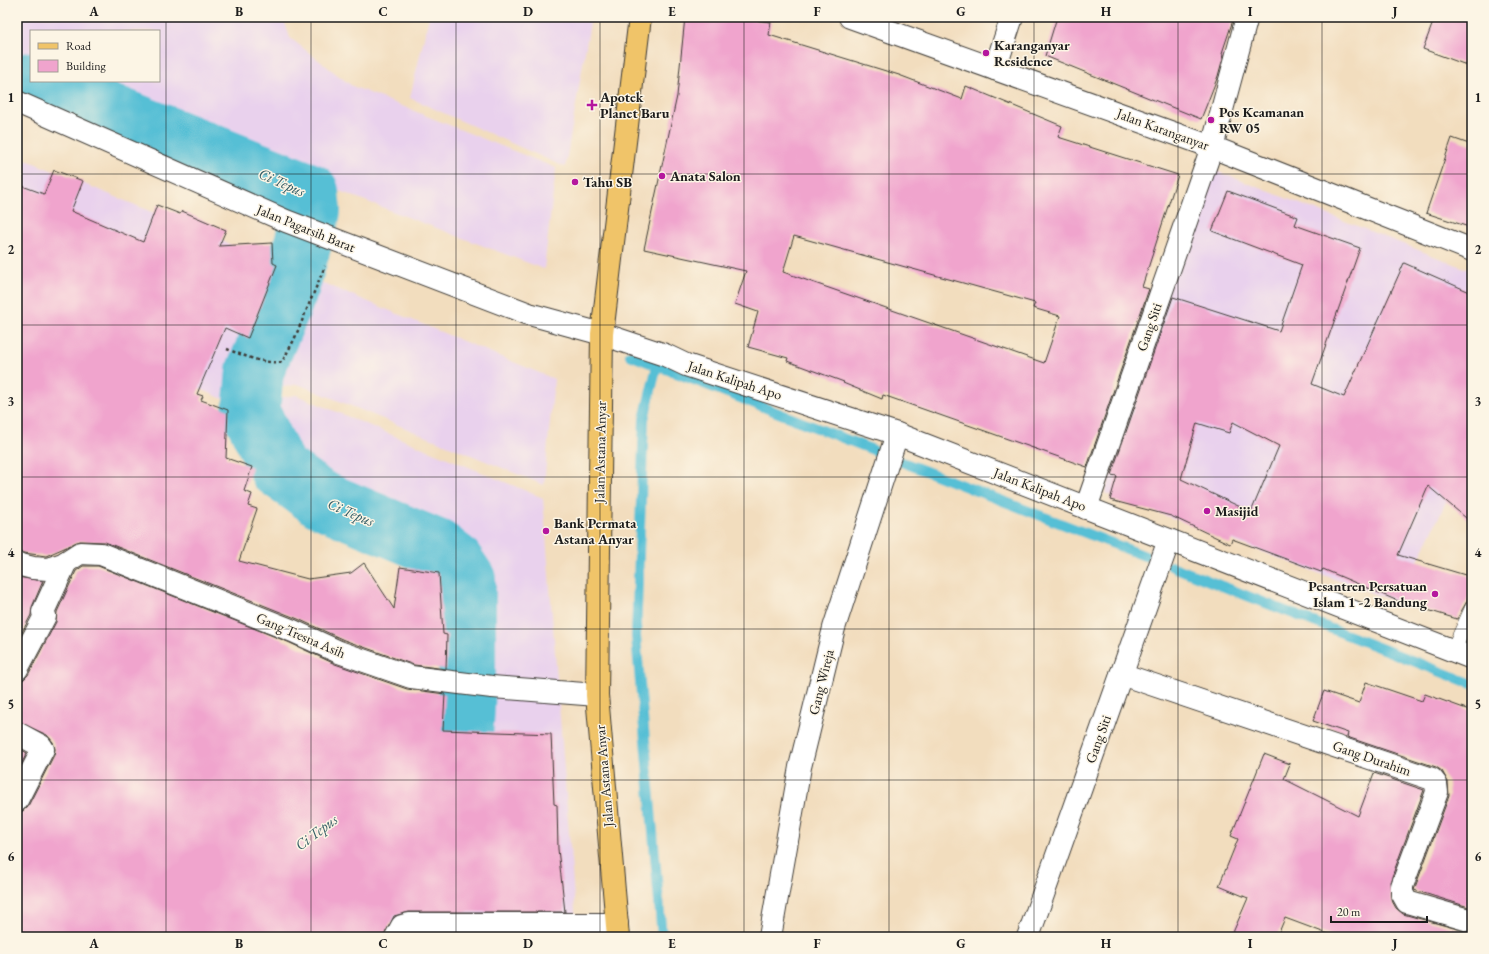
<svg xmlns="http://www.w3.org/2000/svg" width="1489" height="954" viewBox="0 0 1489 954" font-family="'EB Garamond',serif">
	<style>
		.built { fill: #e9d1ed }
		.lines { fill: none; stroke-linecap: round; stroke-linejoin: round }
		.stream { stroke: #57bfd5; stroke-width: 10 }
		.river { stroke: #57bfd5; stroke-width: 58 }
		.building { fill: #f0a4cd; fill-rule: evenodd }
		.service-casing { stroke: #3c3934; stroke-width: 16 }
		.minor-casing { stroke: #3c3934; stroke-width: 24 }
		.tertiary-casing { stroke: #3c3934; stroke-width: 24 }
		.primary-casing { stroke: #3c3934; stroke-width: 24 }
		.path { stroke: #3c3934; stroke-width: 2.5; stroke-dasharray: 3 3; stroke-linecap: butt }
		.service { stroke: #fff; stroke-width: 15 }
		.minor { stroke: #fff; stroke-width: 22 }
		.tertiary { stroke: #fff; stroke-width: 22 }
		.primary { stroke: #f0c469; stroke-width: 22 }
		.grid { fill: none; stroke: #1c1c1c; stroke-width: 1; stroke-opacity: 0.55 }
		.poi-dot { fill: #b5179e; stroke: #fcf5e5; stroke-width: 1.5 }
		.labels { text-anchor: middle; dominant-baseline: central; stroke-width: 3; stroke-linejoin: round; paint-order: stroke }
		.poi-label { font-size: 14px; font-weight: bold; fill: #1c1c1c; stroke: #fcf5e5; text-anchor: start }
		.street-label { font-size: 14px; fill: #1c1c1c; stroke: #fcf5e5 }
		.water-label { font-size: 15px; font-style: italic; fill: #345d66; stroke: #fcf5e5 }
		.neatline { fill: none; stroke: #1c1c1c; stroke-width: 1.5 }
		.grid-label { font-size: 13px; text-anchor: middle; font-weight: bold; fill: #1c1c1c }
	</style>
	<rect width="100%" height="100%" fill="#fcf5e5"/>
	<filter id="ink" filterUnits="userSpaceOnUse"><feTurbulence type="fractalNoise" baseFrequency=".025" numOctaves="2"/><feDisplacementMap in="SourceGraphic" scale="8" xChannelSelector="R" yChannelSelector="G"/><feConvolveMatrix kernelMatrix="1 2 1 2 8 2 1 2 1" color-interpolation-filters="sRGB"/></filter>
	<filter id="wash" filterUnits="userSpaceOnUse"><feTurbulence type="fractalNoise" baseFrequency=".012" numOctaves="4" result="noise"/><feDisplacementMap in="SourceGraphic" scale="16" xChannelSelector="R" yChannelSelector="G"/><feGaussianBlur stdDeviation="0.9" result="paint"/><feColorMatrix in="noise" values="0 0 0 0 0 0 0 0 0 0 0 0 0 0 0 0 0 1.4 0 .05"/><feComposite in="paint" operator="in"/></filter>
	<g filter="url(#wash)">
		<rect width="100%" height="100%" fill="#f2ddbe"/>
		<g class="built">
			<polygon points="17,17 283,17 290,38 352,86 556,168 544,269 51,81 159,81 159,31 31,31 31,73 17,68"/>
			<polygon points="429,17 591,17 565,167 410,98"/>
			<polygon points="17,156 554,379 544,485 298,384 225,400 17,305"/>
			<polygon points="1206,167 1472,271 1472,447 1398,603 1105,493"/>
			<polygon points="296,395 543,498 577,937 405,937 407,929 288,885 481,829 472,570 306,500 258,451 233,406"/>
		</g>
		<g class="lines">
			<g class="stream">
				<polyline points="630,355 881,453"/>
				<polyline points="657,366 644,419 636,636 662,937"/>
				<polyline points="897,460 1145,556"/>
				<polyline points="1171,566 1472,684"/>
			</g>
			<path class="river" d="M 31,81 L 310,192 L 312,211 L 309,222 L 291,285 L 255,371 L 251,412 L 278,469 L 320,499 L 437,548 L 454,561 L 467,580 C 466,652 472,726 453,796 L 442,803"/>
		</g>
		<g id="blocks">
			<g class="building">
				<path d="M 685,17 L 726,17 L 771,22 L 769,35 L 899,75 L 962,99 L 966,86 L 1062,126 L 1058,137 L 1178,175 L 1142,287 L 1149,289 L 1087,467 L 883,395 L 882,399 L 843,383 L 844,382 L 787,361 L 788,358 L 748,347 L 758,312 L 735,304 L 746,271 L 644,249 L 677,96 ZM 794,236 L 1035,303 L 1033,308 L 1060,316 L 1044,363 L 783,272 Z"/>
				<polygon points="1057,17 1234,17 1222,53 1224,54 1218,76 1201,119 1045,56"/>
				<polygon points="1435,17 1472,17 1472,67 1423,49"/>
				<polygon points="1452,138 1472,145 1472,228 1426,213"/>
				<polygon points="54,170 83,181 71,211 143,242 157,205 180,214 182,211 226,230 219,246 272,243 273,263 277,265 248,338 225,328 197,394 203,396 201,400 228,410 226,458 252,467 244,491 252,494 248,506 257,509 239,561 308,579 351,573 364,563 394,609 400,567 439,573 443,634 447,635 446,669 414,665 344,640 298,619 105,542 80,541 46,556 17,552 17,184 44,194"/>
				<path d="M 1228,191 L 1298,217 L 1295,225 L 1360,248 L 1312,384 L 1344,397 L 1404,263 L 1472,293 L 1472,523 L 1428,486 L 1398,555 L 1472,577 L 1472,586 L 1467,601 L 1457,619 L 1398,601 L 1323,569 L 1321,572 L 1232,539 L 1230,544 L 1171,516 L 1110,500 L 1117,476 L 1111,475 L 1173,297 L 1279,331 L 1302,265 L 1212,231 ZM 1233,422 L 1279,446 L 1251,512 L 1181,479 L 1197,423 L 1229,433 Z"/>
				<polygon points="83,566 98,566 288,642 335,664 407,689 445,694 443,730 551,734 554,804 557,805 558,849 565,912 409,912 394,916 384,937 17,937 17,812 23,811 28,806 54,755 55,749 53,742 47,735 17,721 17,681 23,680 28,675 56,622 57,612 76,571"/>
				<polygon points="17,577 43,581 32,607 31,615 18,640"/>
				<polygon points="1366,682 1422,701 1425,694 1472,711 1472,908 1414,890 1449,796 1448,782 1442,771 1436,767 1347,737 1348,733 1313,721 1324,691 1359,703"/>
				<polygon points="17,747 27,753 17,772"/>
				<polygon points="1264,754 1290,764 1284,779 1358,816 1374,773 1424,790 1390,882 1391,899 1396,908 1403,914 1472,933 1472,937 1336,937 1285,918 1277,937 1231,937 1248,898 1219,886 1238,839 1231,836"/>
			</g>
		</g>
	</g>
	<g filter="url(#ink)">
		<use href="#blocks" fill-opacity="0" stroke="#3c3934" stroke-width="1"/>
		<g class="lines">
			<g class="service-casing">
				<polyline id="service" points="1453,651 1472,609"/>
			</g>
			<g class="minor-casing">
				<g id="minor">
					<polyline points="850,17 1212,147 1472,250"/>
					<polyline points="995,69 1012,17"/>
					<polyline points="1086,508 1212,147 1247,17"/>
					<polyline points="17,564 33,568 48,569 63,564 80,553 101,554 293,631 339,652 411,677 492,687 597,695"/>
					<polyline points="17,669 45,616 43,612 66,562"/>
					<polyline points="1121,674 1432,779 1436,784 1437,792 1402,886 1402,893 1407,902 1472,921"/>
					<polyline points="17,733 41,746 43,749 17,800"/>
					<polyline points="396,937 402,926 409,924 617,924"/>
					<polyline points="770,937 800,767 834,628 897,434"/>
					<polyline points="1028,937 1169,540"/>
				</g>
			</g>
			<g class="tertiary-casing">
				<polyline id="tertiary" points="17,102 286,221 529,314 602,334 665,355 686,365 897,434 1472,658"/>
			</g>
			<g class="primary-casing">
				<polyline id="primary" points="618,937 597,695 602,334 640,17"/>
			</g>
			<path class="path" d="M 227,349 C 244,356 264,364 282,362 L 294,340 L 325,266"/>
			<use href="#service" class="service"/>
			<use href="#minor" class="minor"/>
			<use href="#tertiary" class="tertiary"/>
			<use href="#primary" class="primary"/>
		</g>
	</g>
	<path class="grid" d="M 166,17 L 166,937M 311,17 L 311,937M 456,17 L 456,937M 600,17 L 600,937M 744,17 L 744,937M 889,17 L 889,937M 1034,17 L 1034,937M 1178,17 L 1178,937M 1322,17 L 1322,937M 17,174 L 1472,174M 17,325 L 1472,325M 17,477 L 1472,477M 17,629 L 1472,629M 17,780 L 1472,780"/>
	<g class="poi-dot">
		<circle cx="986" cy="53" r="4"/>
		<path d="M590 99h4v4h4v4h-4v4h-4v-4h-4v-4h4z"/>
		<circle cx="1211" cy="120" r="4"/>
		<circle cx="662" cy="176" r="4"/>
		<circle cx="575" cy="182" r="4"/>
		<circle cx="1207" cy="511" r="4"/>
		<circle cx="546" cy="531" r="4"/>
		<circle cx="1435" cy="594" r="4"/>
	</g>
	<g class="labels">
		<g class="poi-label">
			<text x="994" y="45">Karanganyar<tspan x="994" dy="16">Residence</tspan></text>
			<text x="600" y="97">Apotek<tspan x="600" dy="16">Planet Baru</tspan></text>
			<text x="1219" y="112">Pos Keamanan<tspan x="1219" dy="16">RW 05</tspan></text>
			<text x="670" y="176">Anata Salon</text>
			<text x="583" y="182">Tahu SB</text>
			<text x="1215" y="511">Masijid</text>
			<text x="554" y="523">Bank Permata<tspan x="554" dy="16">Astana Anyar</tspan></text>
			<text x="1427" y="586" text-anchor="end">Pesantren Persatuan<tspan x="1427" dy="16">Islam 1 -2 Bandung</tspan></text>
		</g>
		<g class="street-label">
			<text transform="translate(1163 129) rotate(20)">Jalan Karanganyar</text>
			<text transform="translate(306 228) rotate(22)">Jalan Pagarsih Barat</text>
			<text transform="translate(1149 327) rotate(-71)">Gang Siti</text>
			<text transform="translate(735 380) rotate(18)">Jalan Kalipah Apo</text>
			<text transform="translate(600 452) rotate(-89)">Jalan Astana Anyar</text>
			<text transform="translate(1040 489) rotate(21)">Jalan Kalipah Apo</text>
			<text transform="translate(301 635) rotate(23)">Gang Tresna Asih</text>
			<text transform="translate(821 682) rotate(-76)">Gang Wireja</text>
			<text transform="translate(1098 739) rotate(-70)">Gang Siti</text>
			<text transform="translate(1372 758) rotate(19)">Gang Durahim</text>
			<text transform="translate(604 776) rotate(-95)">Jalan Astana Anyar</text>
		</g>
		<g class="water-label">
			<text transform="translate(282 182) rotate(24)">Ci Tepus</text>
			<text transform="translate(351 512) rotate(23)">Ci Tepus</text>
			<text transform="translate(316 832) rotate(-37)">Ci Tepus</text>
		</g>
	</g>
	<rect width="1489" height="954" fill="none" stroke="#fcf5e5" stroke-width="44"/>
	<rect x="30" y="30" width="130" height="52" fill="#fcf5e5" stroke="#a29e95"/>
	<rect x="38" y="43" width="20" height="6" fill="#f0c469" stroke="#a29e95"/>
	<text x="66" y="50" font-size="12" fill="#1c1c1c">Road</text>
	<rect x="38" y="60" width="20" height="12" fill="#f0a4cd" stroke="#a29e95"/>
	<text x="66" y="70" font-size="12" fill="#1c1c1c">Building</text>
	<path d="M1331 916v6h96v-6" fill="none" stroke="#1c1c1c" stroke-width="2"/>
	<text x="1337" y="916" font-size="12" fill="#1c1c1c" stroke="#fcf5e5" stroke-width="3" paint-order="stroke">20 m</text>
	<rect x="22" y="22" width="1445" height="910" class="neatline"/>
	<g class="grid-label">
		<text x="94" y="16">A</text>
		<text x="239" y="16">B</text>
		<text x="383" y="16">C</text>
		<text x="528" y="16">D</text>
		<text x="672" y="16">E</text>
		<text x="817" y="16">F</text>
		<text x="961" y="16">G</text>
		<text x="1106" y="16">H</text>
		<text x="1250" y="16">I</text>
		<text x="1395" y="16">J</text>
		<text x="11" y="102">1</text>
		<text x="1478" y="102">1</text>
		<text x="11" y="254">2</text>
		<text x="1478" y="254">2</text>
		<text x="11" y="406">3</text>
		<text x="1478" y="406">3</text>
		<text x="11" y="557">4</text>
		<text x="1478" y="557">4</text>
		<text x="11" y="709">5</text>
		<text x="1478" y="709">5</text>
		<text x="11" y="861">6</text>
		<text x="1478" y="861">6</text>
		<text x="94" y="948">A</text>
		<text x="239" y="948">B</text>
		<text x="383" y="948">C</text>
		<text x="528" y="948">D</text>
		<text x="672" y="948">E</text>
		<text x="817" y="948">F</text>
		<text x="961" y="948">G</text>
		<text x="1106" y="948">H</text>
		<text x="1250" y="948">I</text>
		<text x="1395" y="948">J</text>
	</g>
</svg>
